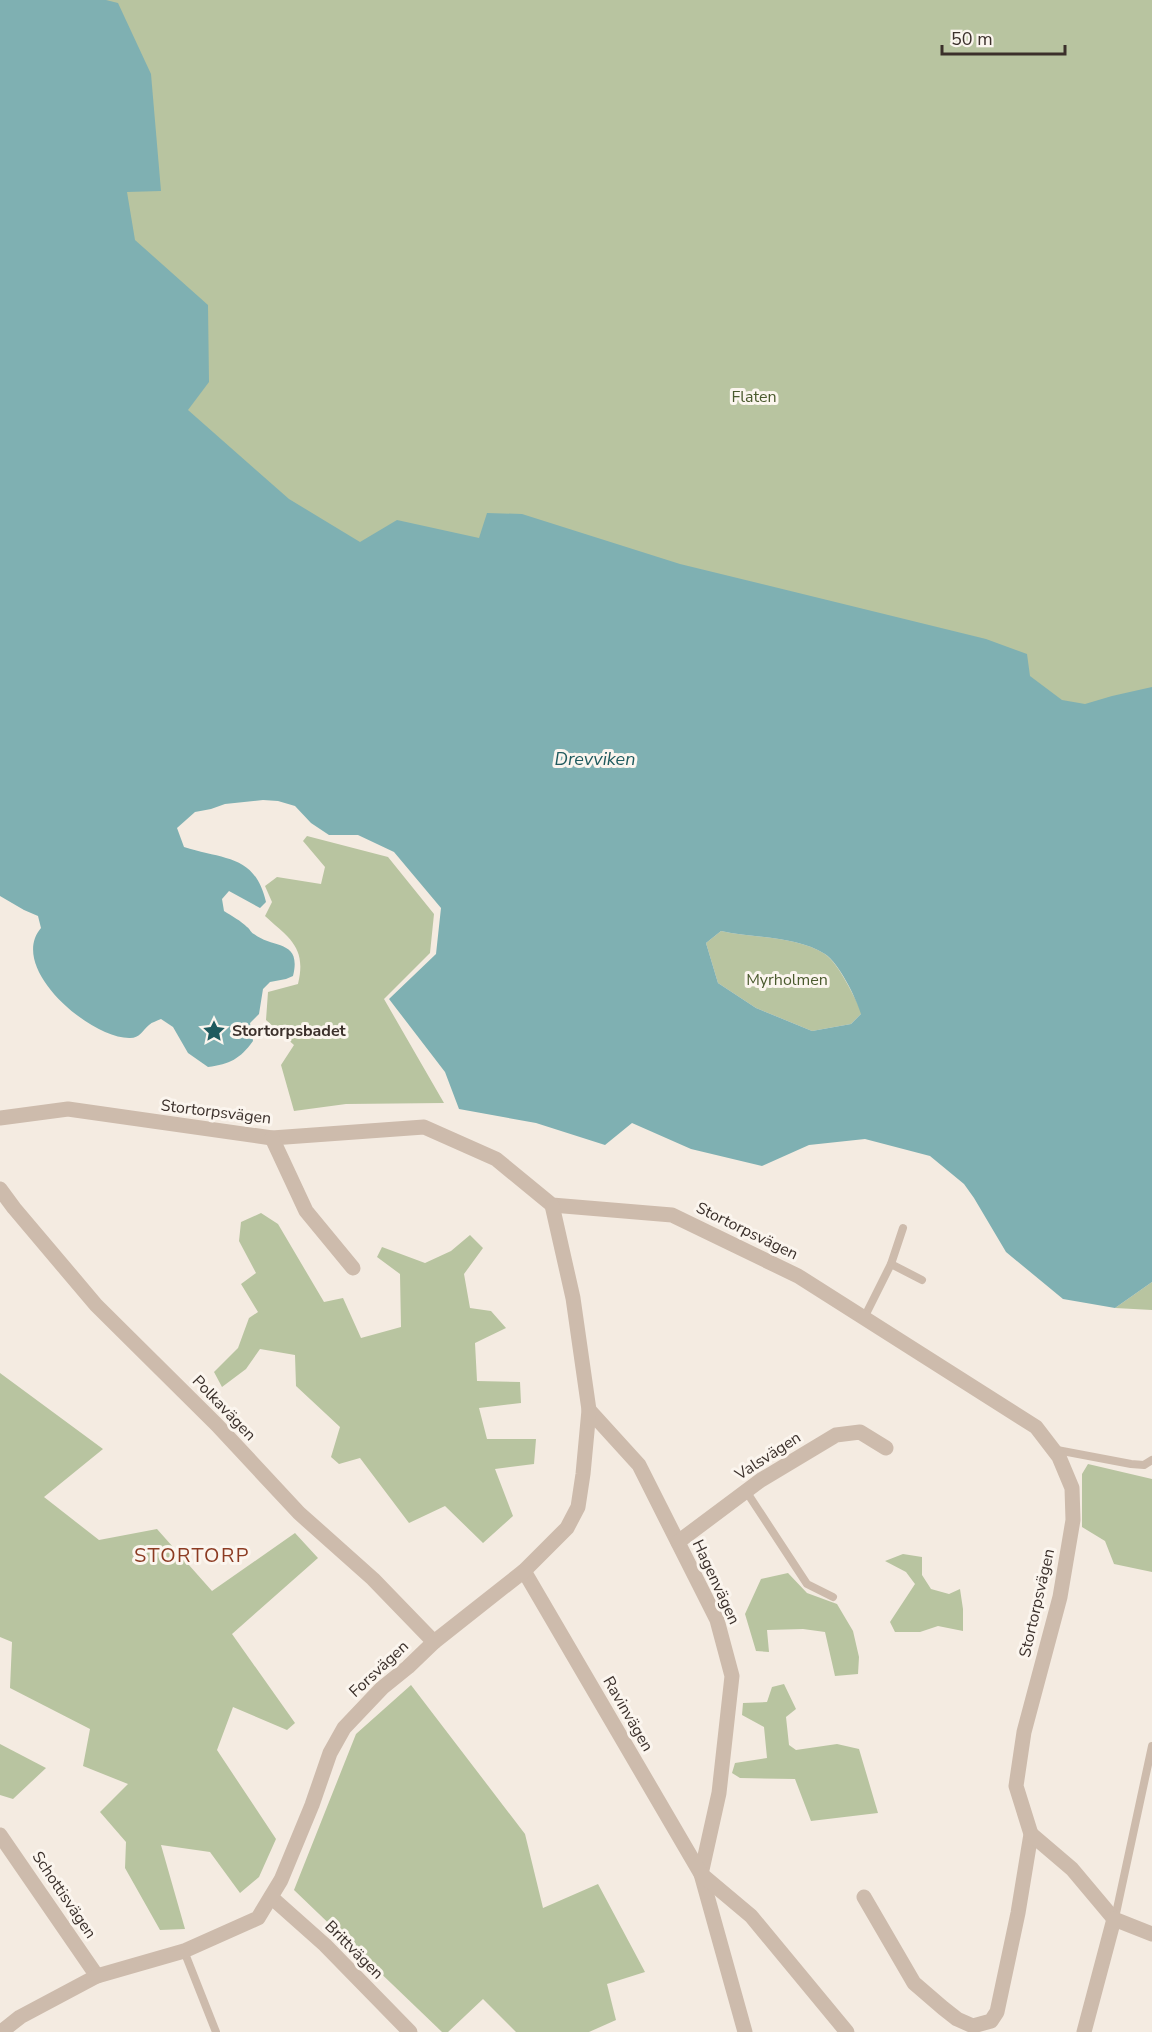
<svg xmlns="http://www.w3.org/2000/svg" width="1152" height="2032" viewBox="0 0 1152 2032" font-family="'Nunito Sans',sans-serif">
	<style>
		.green { fill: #b8c4a0 }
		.water { fill: #7fb0b2; fill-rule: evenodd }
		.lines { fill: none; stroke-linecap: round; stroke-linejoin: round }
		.service { stroke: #cdbbac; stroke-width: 8 }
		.minor { stroke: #cdbbac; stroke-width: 15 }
		.labels { text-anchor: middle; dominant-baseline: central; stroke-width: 6; stroke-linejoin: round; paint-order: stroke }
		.park-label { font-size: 16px; fill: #4a5a2e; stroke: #fbf5ee }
		.poi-label { font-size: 16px; font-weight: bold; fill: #3b302b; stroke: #fbf5ee; text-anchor: start }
		.street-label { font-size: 16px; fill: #3b302b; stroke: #fbf5ee }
		.water-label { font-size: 18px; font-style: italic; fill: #1f5a5e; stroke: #fbf5ee }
		.quarter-label { font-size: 20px; letter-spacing: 1.5px; fill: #8c3b22; stroke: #fbf5ee }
	</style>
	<rect width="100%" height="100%" fill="#f4ebe1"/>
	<g class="green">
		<polygon points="0,0 1152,0 1152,957 0,551"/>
		<path d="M 307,836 L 388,857 L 434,914 L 430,953 L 384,999 L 444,1103 L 346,1104 L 294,1111 L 281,1065 L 294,1045 L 266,1020 L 268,992 L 298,984 C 307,947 289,938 265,916 L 272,902 L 265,886 L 277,877 L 321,884 L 325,867 L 303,841 Z"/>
		<path d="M 721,931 C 753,938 797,936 825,954 C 839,964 855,998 862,1013 L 851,1024 L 812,1031 L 756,1008 L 718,983 L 706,943 Z"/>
		<polygon points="261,1213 278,1224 324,1302 343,1298 361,1338 401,1327 400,1274 377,1257 382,1247 425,1263 451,1251 470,1235 483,1248 464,1274 470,1308 491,1311 506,1328 475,1343 477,1381 520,1382 521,1403 479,1408 487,1439 536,1439 534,1464 495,1469 513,1516 483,1543 445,1506 409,1523 360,1458 339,1464 331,1457 340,1427 296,1386 295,1355 260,1349 246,1369 222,1387 214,1372 238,1348 249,1318 258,1312 241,1284 256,1273 239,1241 241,1222"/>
		<polygon points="1152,1282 1152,1310 1115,1308"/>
		<polygon points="0,1373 103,1449 44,1497 99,1540 157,1529 212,1591 295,1533 318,1558 232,1634 295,1723 287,1730 233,1707 217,1750 276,1839 259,1877 240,1893 210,1852 161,1845 185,1929 160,1930 125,1868 126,1842 100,1812 128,1784 83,1766 90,1729 10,1688 12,1642 0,1637"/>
		<polygon points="1088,1464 1152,1479 1152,1572 1114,1564 1105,1541 1082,1527 1082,1474"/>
		<polygon points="903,1554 922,1557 922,1575 931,1589 949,1594 960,1589 963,1609 963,1631 938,1626 920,1632 895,1632 890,1622 915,1584 906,1572 885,1561"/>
		<polygon points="788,1573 807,1593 837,1604 853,1631 859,1657 858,1674 835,1676 825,1632 803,1629 767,1630 769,1652 756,1651 745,1614 761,1579"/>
		<polygon points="784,1684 796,1709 786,1717 789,1745 796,1750 837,1744 859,1749 878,1813 811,1821 795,1779 740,1778 732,1773 735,1763 767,1758 764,1727 742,1715 743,1703 767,1702 772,1687"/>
		<polygon points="411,1685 525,1834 543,1908 598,1884 645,1972 607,1984 616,2020 589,2032 516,2032 483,1999 448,2032 442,2032 294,1890 356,1734"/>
		<polygon points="0,1744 46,1768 13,1799 0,1795"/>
	</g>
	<path class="water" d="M 0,0 L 106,0 L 118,3 L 151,74 L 161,191 L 127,192 L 135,240 L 208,305 L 209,382 L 188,410 L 289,499 L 360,542 L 397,520 L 479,538 L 487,513 L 522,514 L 680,564 L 986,639 L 1027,654 L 1030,676 L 1062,700 L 1085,704 L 1112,696 L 1152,687 L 1152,1282 L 1115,1308 L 1063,1299 L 1006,1252 L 974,1198 L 964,1184 L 930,1156 L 865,1139 L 809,1145 L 762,1166 L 691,1149 L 632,1123 L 605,1145 L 536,1123 L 459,1109 L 445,1072 L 389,999 L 436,954 L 441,908 L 394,852 L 358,835 L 329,835 L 311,823 L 295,806 L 278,801 L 263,800 L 225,804 L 211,809 L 195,812 L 177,828 L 184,847 C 224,860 255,854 266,902 L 260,908 L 229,891 L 222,899 L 224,911 C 232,916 241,921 247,927 C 250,929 251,933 254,934 C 273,949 302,939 293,976 L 286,979 L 270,982 L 263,989 L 259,1014 L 250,1023 L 253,1041 C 240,1059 230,1064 208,1067 L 188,1053 L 173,1027 L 161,1019 C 157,1021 152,1022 149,1025 C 142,1031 140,1038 130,1038 C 91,1039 7,968 41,928 L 38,916 L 24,910 L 0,896 ZM 721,931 C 753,938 797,936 825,954 C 839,963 856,998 861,1014 L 851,1024 L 812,1031 L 756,1008 L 718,983 L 706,943 Z"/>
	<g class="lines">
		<g class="service">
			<polyline points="891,1264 922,1280"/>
			<polyline points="864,1318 891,1264 903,1228"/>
			<polyline points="1057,1450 1131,1464 1144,1465 1152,1460"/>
			<polyline points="746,1491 807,1584 833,1597"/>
			<polyline points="1115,1918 1152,1746"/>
			<polyline points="184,1951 216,2032"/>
		</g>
		<g class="minor">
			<polyline points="0,1118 68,1109 272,1138 424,1127 496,1159 552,1205 672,1215 798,1276 1036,1427 1059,1457 1072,1488 1073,1520 1060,1597 1024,1732 1016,1786 1031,1834 1018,1913 997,2012 991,2021 973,2026 957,2019 943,2008 914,1983 864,1897"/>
			<polyline points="272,1138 306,1211 353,1268"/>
			<polyline points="0,1189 14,1208 96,1305 217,1425 299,1513 373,1579 434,1642"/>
			<polyline points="589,1410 639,1465 717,1620 732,1676 719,1793 701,1874 745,2032"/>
			<polyline points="678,1542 761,1480 836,1435 860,1432 886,1448"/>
			<polyline points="524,1571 701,1874 751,1916 847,2032"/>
			<polyline points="1031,1834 1072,1869 1114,1919 1152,1934"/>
			<polyline points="0,1835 97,1976"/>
			<polyline points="271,1897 325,1945 410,2032"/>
			<polyline points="1,2032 20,2017 97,1976 184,1951 258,1918 281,1880 312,1805 330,1753 344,1728 382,1688 408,1667 434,1642 524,1571 567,1528 578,1507 583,1474 589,1410 573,1298 552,1205"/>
			<polyline points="1084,2032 1114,1919"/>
		</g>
	</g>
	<defs>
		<g id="sight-bare" transform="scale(1.8)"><path d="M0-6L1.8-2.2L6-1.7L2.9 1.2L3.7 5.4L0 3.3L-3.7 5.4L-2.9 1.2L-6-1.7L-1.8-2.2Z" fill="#1f5a5e" stroke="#fbf5ee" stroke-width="2.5" paint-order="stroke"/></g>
	</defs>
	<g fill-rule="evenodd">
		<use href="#sight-bare" x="214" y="1031"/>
	</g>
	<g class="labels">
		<g class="park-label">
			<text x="754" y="397">Flaten</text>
			<text x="787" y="980">Myrholmen</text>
		</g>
		<g class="poi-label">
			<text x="232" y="1031">Stortorpsbadet</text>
		</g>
		<g class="street-label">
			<text transform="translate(216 1112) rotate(7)">Stortorpsvägen</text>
			<text transform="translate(747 1231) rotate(26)">Stortorpsvägen</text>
			<text transform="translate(224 1408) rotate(46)">Polkavägen</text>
			<text transform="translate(768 1456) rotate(-33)">Valsvägen</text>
			<text transform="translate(716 1582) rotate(65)">Hagenvägen</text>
			<text transform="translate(1037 1603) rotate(-77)">Stortorpsvägen</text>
			<text transform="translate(379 1669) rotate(-43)">Forsvägen</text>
			<text transform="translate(628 1714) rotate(60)">Ravinvägen</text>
			<text transform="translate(64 1895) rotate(56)">Schottisvägen</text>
			<text transform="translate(354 1950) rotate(45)">Brittvägen</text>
		</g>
		<g class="water-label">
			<text x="595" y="759">Drevviken</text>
		</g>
		<g class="quarter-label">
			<text x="192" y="1555">STORTORP</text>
		</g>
	</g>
	<path d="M942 45v9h123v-9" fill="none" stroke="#3b302b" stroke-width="3"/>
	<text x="951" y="45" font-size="18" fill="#3b302b" stroke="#fbf5ee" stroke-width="4.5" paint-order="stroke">50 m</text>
</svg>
